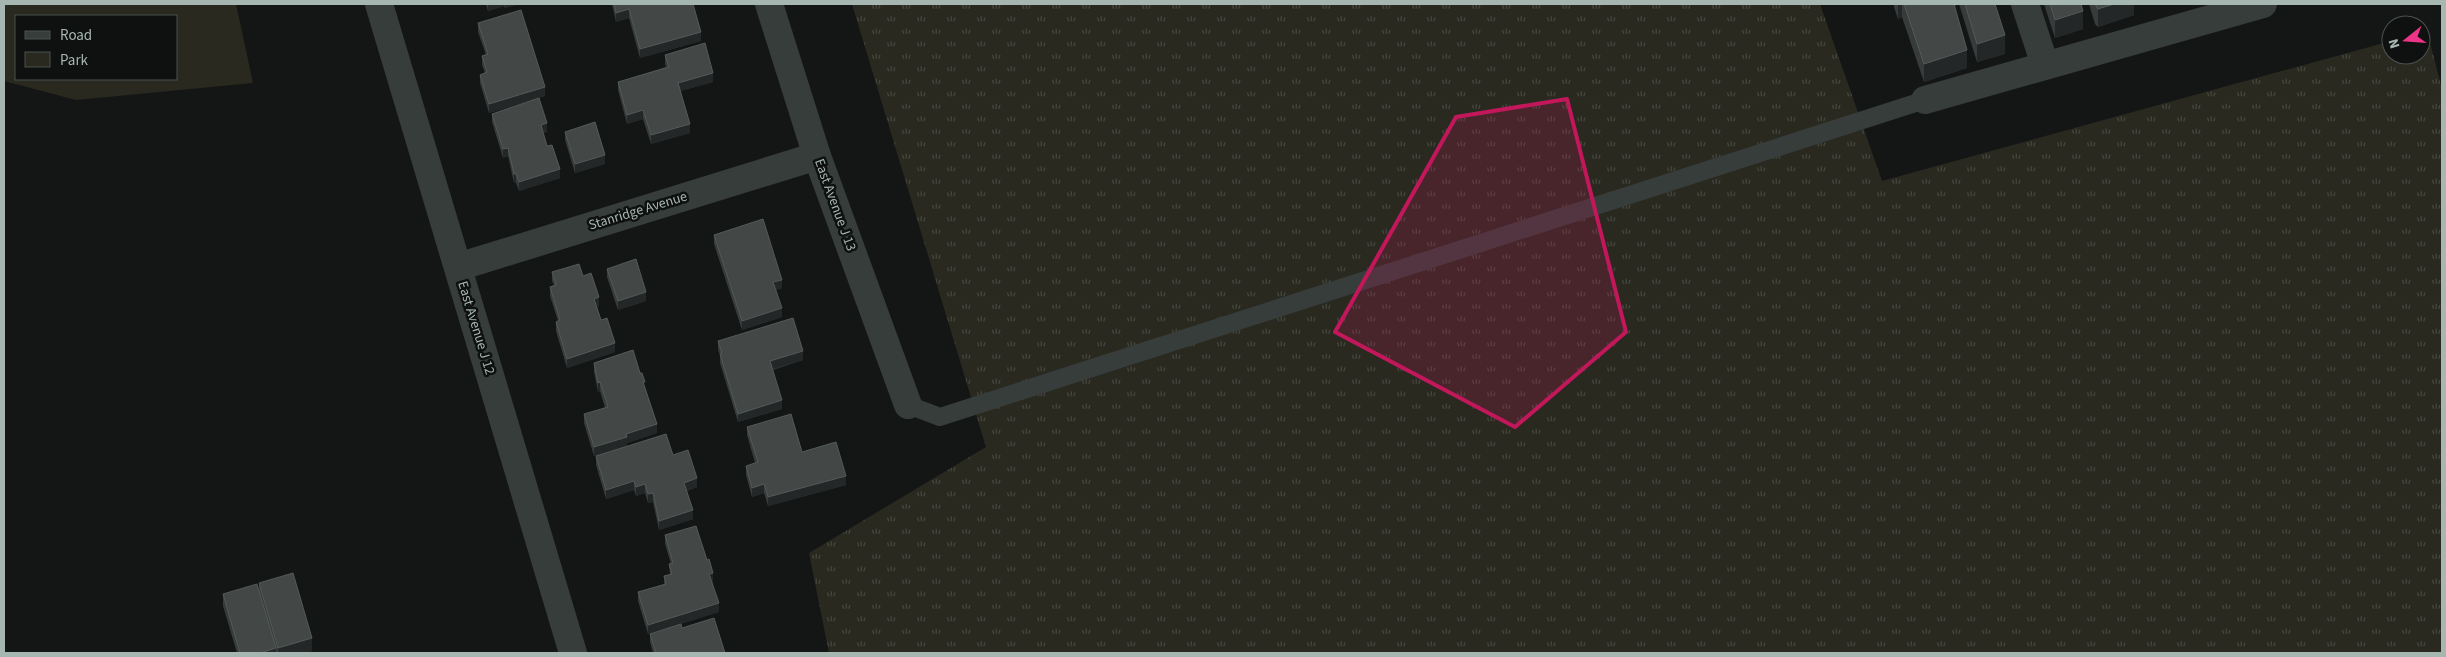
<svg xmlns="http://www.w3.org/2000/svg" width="2446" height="657" viewBox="0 0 2446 657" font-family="'Source Sans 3',sans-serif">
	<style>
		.grass { fill: url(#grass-tufts) }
		.park { fill: #292920; fill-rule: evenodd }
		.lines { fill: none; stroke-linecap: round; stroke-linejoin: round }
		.service { stroke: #373d3b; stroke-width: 18 }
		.minor { stroke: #373d3b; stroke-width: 28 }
		.wall { fill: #373b3b }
		.shaded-wall { fill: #242727 }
		.building { fill: #434847; stroke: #535a58 }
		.marked { fill: #c2185b; fill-opacity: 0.2; stroke: #c2185b; stroke-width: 4; stroke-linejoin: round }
		.labels { text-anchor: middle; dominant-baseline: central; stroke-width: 5; stroke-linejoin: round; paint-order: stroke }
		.street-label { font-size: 14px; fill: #a6b6b0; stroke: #0f1111 }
	</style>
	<defs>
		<pattern id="grass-tufts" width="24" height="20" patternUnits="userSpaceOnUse" patternTransform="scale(1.25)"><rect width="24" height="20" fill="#292920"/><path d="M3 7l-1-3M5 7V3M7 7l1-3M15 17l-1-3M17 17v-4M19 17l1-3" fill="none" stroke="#45463e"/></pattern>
	</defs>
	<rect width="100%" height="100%" fill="#141616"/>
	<polygon class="grass" points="852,4 1820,4 1882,181 2391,41 2391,55 2421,55 2421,33 2427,31 2442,89 2442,653 829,653 809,553 986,447"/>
	<path class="park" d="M 4,4 L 236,4 L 253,83 L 76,100 L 4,81 ZM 16,16 L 176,16 L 176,79 L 16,79 Z"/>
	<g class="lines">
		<polyline class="service" points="908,405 940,417 1925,100"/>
		<g class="minor">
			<polyline points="379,4 573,653"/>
			<polyline points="769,4 817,156 908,405"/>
			<polyline points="2025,4 2045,65"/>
			<polyline points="1925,100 2263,4"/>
			<polyline points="458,267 817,156"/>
		</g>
	</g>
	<g class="wall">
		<polygon points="486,4 519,4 505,8 504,6 488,11"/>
		<polygon points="612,4 693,4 701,41 640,58 629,18 616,22"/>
		<polygon points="1894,4 1954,4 1967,68 1924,82 1902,17 1898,19 1894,7"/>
		<polygon points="1954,4 1995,4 2005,54 1977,62 1959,4 1955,6"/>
		<polygon points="2044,4 2081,4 2083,29 2055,38"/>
		<polygon points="2089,4 2134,4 2134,15 2098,27 2095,24"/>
		<polygon points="478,23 545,96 489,113 480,83 480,75 485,73 482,65 482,56 486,55 478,32"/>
		<polygon points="665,55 713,82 680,91 690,133 651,144 643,119 627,124 618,90 618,82 666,67 665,64"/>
		<polygon points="492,114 547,132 543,133 547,146 560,178 519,191 516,183 514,183 508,156 503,158 492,122"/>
		<polygon points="565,132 605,164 575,173 565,140"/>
		<polygon points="714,235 782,288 776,290 782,317 742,330 714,244"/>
		<polygon points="607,269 646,301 618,310 607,277"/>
		<polygon points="552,272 583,276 599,306 596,307 601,320 615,352 567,368 556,331 556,322 558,321 550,296 550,287 554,285 552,281"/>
		<polygon points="718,341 803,360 773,370 782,409 738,422 720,363 720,355 718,350"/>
		<polygon points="594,363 645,389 657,433 627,443 627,446 594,456 584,423 584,414 605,408 600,391 598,392 594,372"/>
		<polygon points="747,427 802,452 846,485 768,506 764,493 752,497 746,475 746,466 755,463 747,435"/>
		<polygon points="673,455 697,487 687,491 693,519 659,530 653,502 648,503 645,493 636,496 634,490 606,499 596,465 596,456"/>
		<polygon points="665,535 713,582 712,582 719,612 648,634 638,601 638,592 664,584 664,576 670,575 669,564 671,564 665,544"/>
		<polygon points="259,583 312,651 303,653 237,653 223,606 223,594 259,592"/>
		<polygon points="682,628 725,653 653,653 650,642 650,634"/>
	</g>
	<g class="shaded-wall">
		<polygon points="488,4 504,4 504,6 488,11"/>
		<polygon points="505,4 519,4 505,8"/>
		<polygon points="1898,4 1902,4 1902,17 1898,19"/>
		<polygon points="2114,4 2134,4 2134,15 2098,27 2098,9"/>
		<polygon points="629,9 629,18 616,22 616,13"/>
		<polygon points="2083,11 2083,29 2055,38 2055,20"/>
		<polygon points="701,32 701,41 640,58 640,49"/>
		<polygon points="2005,35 2005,54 1977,62 1977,44"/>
		<polygon points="1967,50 1967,68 1924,82 1924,64"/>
		<polygon points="713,73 713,82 678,92 678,83"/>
		<polygon points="545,87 545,96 489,113 489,104"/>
		<polygon points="643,110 643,119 627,124 627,115"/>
		<polygon points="547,123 547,132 541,134 541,125"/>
		<polygon points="690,124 690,133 651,144 651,135"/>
		<polygon points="508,148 508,156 503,158 503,149"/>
		<polygon points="605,155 605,164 575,173 575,164"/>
		<polygon points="560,169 560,178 519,191 519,182"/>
		<rect x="514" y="174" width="2" height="9"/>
		<polygon points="782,280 782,288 773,291 773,282"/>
		<polygon points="646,292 646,301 618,310 618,301"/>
		<polygon points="599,297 599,306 594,308 594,299"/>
		<polygon points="782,308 782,317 742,330 742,321"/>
		<polygon points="615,343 615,352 567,368 567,359"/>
		<polygon points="803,351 803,360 770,370 770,361"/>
		<polygon points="600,382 600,391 598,392 598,383"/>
		<polygon points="782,400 782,409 738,422 738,414"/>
		<polygon points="657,424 657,433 627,443 627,446 594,456 594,447 626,434"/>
		<polygon points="846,476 846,485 768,506 768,497"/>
		<polygon points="697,478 697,487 684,492 684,483"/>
		<polygon points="634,481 634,490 606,499 606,490"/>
		<polygon points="645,484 645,493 636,496 636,487"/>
		<polygon points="764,484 764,493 752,497 752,488"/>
		<polygon points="653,493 653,502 648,503 648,494"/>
		<polygon points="693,510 693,519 659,530 659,521"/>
		<polygon points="713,573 713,582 709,583 709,574"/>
		<polygon points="719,603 719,612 648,634 648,625"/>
		<polygon points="312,638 312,651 303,653 278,653 278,648"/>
		<polygon points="276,648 276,653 260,653"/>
	</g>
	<g class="building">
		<polygon points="614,4 693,4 701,32 640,49 629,9 616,13"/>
		<polygon points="1904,4 1954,4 1967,50 1924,64"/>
		<polygon points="1965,4 1995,4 2005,35 1977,44"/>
		<polygon points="2050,4 2081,4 2083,11 2055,20"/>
		<polygon points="2095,4 2114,4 2098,9"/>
		<polygon points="521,10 545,87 489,104 480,75 487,72 482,56 488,54 478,23"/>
		<polygon points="705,43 713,73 678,83 690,124 651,135 643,110 627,115 618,82 669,67 665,55"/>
		<polygon points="539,98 547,123 541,125 547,146 552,145 560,169 519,182 516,174 514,174 508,148 503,149 492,114"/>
		<polygon points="595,122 605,155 575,164 565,132"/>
		<polygon points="763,219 782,280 773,282 782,308 742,321 714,235"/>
		<polygon points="636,259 646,292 618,301 607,269"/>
		<polygon points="579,264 583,276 591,273 599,297 594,299 601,320 607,318 615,343 567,359 556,322 560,320 550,287 556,285 552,272"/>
		<polygon points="793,318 803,351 770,361 782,400 738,414 720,354 722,353 718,341"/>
		<polygon points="633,350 640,373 642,373 645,382 643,382 657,424 626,434 627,437 594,447 584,414 608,407 600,382 598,383 594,363"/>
		<polygon points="791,414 802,452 836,442 846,476 768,497 764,484 752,488 746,466 758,462 747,427"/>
		<polygon points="666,434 673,455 688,450 697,478 684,483 693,510 659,521 653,493 648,494 645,484 636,487 634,481 606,490 596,456"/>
		<polygon points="696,526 707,560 709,559 713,573 709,574 719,603 648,625 638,592 666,584 664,576 672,574 669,564 673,563 665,535"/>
		<polygon points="293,573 312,638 278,648 259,583"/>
		<polygon points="257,584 276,648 260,653 240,653 223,594"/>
		<polygon points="714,618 725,653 656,653 650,634 681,624 682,628"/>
	</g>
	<path class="marked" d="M 1567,99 L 1626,332 L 1515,427 L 1335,332 L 1456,117 Z"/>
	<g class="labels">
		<g class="street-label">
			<text transform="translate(835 205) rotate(70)">East Avenue J 13</text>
			<text transform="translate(638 211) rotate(-17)">Stanridge Avenue</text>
			<text transform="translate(476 328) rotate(73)">East Avenue J 12</text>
		</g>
	</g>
	<rect width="2446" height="657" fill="none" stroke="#a6b6b0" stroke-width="10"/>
	<rect x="15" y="15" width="162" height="65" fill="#0f1111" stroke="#4b5351"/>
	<rect x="25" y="31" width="25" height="8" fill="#373d3b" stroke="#4b5351"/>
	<text x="60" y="40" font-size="15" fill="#a6b6b0">Road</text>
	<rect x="25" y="52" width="25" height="15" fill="#292920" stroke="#4b5351"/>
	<text x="60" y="65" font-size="15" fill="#a6b6b0">Park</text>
	<g transform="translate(2406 40) rotate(253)"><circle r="24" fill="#0f1111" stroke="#4b5351"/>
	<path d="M0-4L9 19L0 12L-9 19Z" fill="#ee3486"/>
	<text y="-8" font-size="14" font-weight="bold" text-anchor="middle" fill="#a6b6b0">N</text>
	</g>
</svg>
